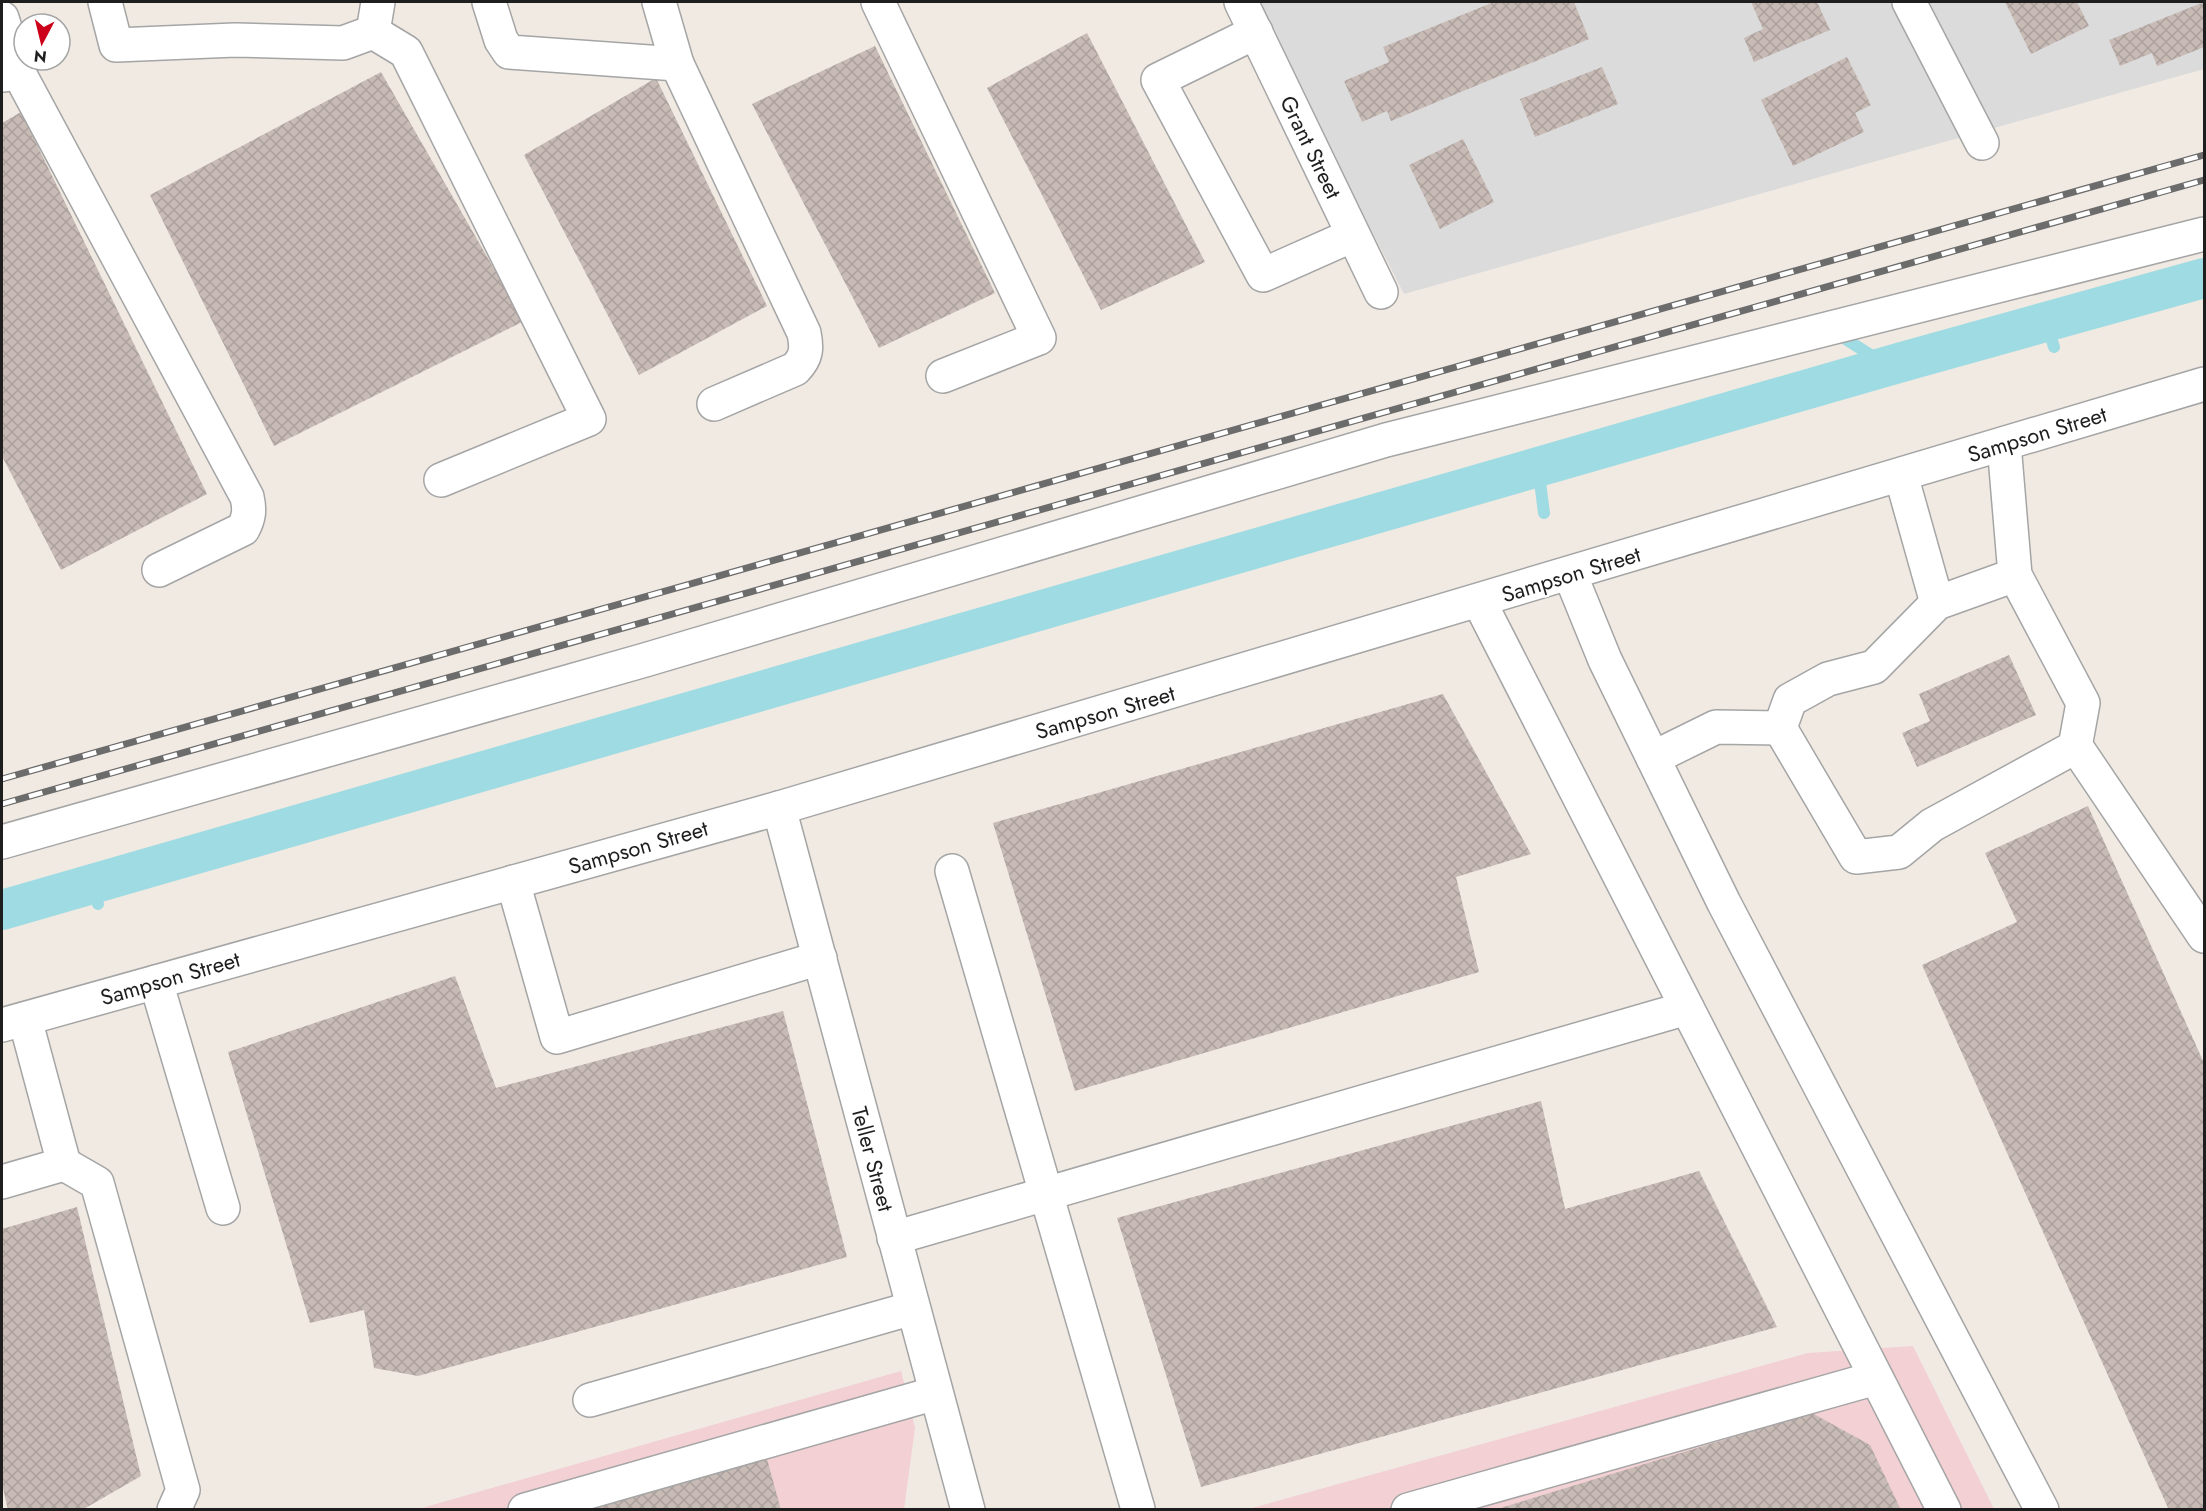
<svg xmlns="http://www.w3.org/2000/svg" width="2206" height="1511" viewBox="0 0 2206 1511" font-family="Jost,sans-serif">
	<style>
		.residential { fill: #dcdbdb }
		.commercial { fill: #f3d0d3 }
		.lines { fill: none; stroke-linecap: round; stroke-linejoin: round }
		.stream { stroke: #9fdbe2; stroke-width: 12 }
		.canal { stroke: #9fdbe2; stroke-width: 40 }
		.building { fill: url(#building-cross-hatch) }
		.minor-casing { stroke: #a5a5a5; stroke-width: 36 }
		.minor { stroke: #fff; stroke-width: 33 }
		.rail-casing { stroke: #6c6c6c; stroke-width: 7 }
		.rail { stroke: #fff; stroke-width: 4.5; stroke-dasharray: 14; stroke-linecap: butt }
		.labels { text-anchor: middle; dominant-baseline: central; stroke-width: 5; stroke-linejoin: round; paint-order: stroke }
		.street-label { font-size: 22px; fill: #1e1e1e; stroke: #fff }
	</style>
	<defs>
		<pattern id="building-cross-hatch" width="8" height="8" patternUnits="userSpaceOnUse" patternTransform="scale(1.5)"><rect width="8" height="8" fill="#c8bbb6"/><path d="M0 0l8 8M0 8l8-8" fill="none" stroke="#aba09c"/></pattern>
	</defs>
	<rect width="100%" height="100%" fill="#f0eae3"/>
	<polygon class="residential" points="1255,2 2204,2 2204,69 1404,294"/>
	<g class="commercial">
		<polygon points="1913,1346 1994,1509 1245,1510 1808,1353"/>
		<polygon points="901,1371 915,1428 904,1509 415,1510"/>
	</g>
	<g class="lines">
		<g class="stream">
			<polyline points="2046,322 2054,347"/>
			<polyline points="1836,333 1888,366"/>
			<polyline points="1538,466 1544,513"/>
			<polyline points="92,884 98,904"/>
		</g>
		<polyline class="canal" points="2,910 1902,362 2204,278"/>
	</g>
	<g class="building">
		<polygon points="1494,2 1574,2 1589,39 1391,121 1387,111 1362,122 1344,81 1389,62 1383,47"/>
		<polygon points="1751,2 1817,2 1830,30 1754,62 1744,38 1763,29"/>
		<polygon points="2005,2 2077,2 2089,26 2031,54"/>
		<polygon points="2204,2 2204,47 2157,66 2152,53 2120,66 2109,40"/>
		<polygon points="1087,33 1205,262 1101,310 987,88"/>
		<polygon points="875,46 995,293 879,348 752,104"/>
		<polygon points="1847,57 1871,105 1855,113 1864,132 1793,166 1761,100"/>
		<polygon points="1602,67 1618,104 1535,137 1520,99"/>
		<polygon points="381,72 524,321 274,446 150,195"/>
		<polygon points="656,78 767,306 639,375 524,155"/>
		<polygon points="21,112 207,494 61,570 2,456 2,123"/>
		<polygon points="1463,139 1494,202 1440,229 1409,165"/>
		<polygon points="2009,655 2036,715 1917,767 1902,733 1930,721 1919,694"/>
		<polygon points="1443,694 1531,854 1456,877 1479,972 1075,1091 993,823"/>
		<polygon points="2088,806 2204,1063 2204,1510 2169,1510 1922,965 2017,922 1985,853"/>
		<polygon points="455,976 496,1088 783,1011 847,1257 418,1376 374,1368 364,1310 310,1323 228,1052"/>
		<polygon points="1541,1101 1565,1209 1699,1171 1777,1327 1201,1487 1117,1218"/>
		<polygon points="77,1207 141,1476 82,1510 8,1510 2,1484 2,1229"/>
		<polygon points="1812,1413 1870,1445 1901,1510 1494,1510"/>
		<polygon points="767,1459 781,1510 571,1510 571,1509"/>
	</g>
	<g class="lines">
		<g class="minor-casing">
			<g id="minor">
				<polyline points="105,2 116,45 235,40 343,43 373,32"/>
				<polyline points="378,2 373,32 406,52 589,419 441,480"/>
				<polyline points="489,2 501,40 509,52 677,64 659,2"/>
				<polyline points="878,2 1039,338 943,376"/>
				<polyline points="1241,2 1381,292"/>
				<polyline points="1909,2 1982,143"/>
				<polyline points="2,18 19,73 2,75"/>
				<polyline points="1256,32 1158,80 1263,275 1353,235"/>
				<path d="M 677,64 L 804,333 C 807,348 807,357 795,369 L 714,404"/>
				<path d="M 19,73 L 247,497 C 250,510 249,518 243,529 L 159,570"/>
				<polyline points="2004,444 2015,575 2083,703 2075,747 1932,825 1899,852 1856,857 1780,728 1790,700 1828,679 1874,667 1937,603 2015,575"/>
				<polyline points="1901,475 1937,603"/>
				<polyline points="1570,574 1605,660 1724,903 2042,1510"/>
				<polyline points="1479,601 1944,1510"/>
				<polyline points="2075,745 2204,936"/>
				<polyline points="1653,758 1716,727 1780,728"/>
				<polyline points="779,808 968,1510"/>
				<polyline points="2,842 645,660 1386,440 2204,234"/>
				<polyline points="952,871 1138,1509"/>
				<polyline points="513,882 557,1037 820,958"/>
				<polyline points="156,982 223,1208"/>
				<polyline points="25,1019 64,1164 97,1183 183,1490 174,1510"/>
				<polyline points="2,1025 779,808 2204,384"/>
				<polyline points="2,1182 64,1164"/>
				<polyline points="894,1238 1687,1008"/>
				<polyline points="590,1400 913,1308"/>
				<polyline points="525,1510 936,1393"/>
				<polyline points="1408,1510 1876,1378"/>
			</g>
		</g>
		<use href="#minor" class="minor"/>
		<g class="rail-casing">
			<g id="rail">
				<polyline points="2,779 2204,155"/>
				<polyline points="2,804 2204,180"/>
			</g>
		</g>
		<use href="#rail" class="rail"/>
	</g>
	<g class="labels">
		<g class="street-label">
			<text transform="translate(1311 147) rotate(64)">Grant Street</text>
			<text transform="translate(2037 434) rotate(-17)">Sampson Street</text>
			<text transform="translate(1571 574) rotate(-17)">Sampson Street</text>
			<text transform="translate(1105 712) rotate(-16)">Sampson Street</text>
			<text transform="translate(638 847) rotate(-16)">Sampson Street</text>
			<text transform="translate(170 978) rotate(-16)">Sampson Street</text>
			<text transform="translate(873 1159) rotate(75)">Teller Street</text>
		</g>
	</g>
	<rect width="2206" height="1511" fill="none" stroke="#1e1e1e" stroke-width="6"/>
	<g transform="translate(42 42) rotate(187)"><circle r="28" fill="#ffffff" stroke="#a5a5a5" stroke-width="1.5"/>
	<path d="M0-4.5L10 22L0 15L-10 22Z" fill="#cc0018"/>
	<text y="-9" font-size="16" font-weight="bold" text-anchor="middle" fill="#1e1e1e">N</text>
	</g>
</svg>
